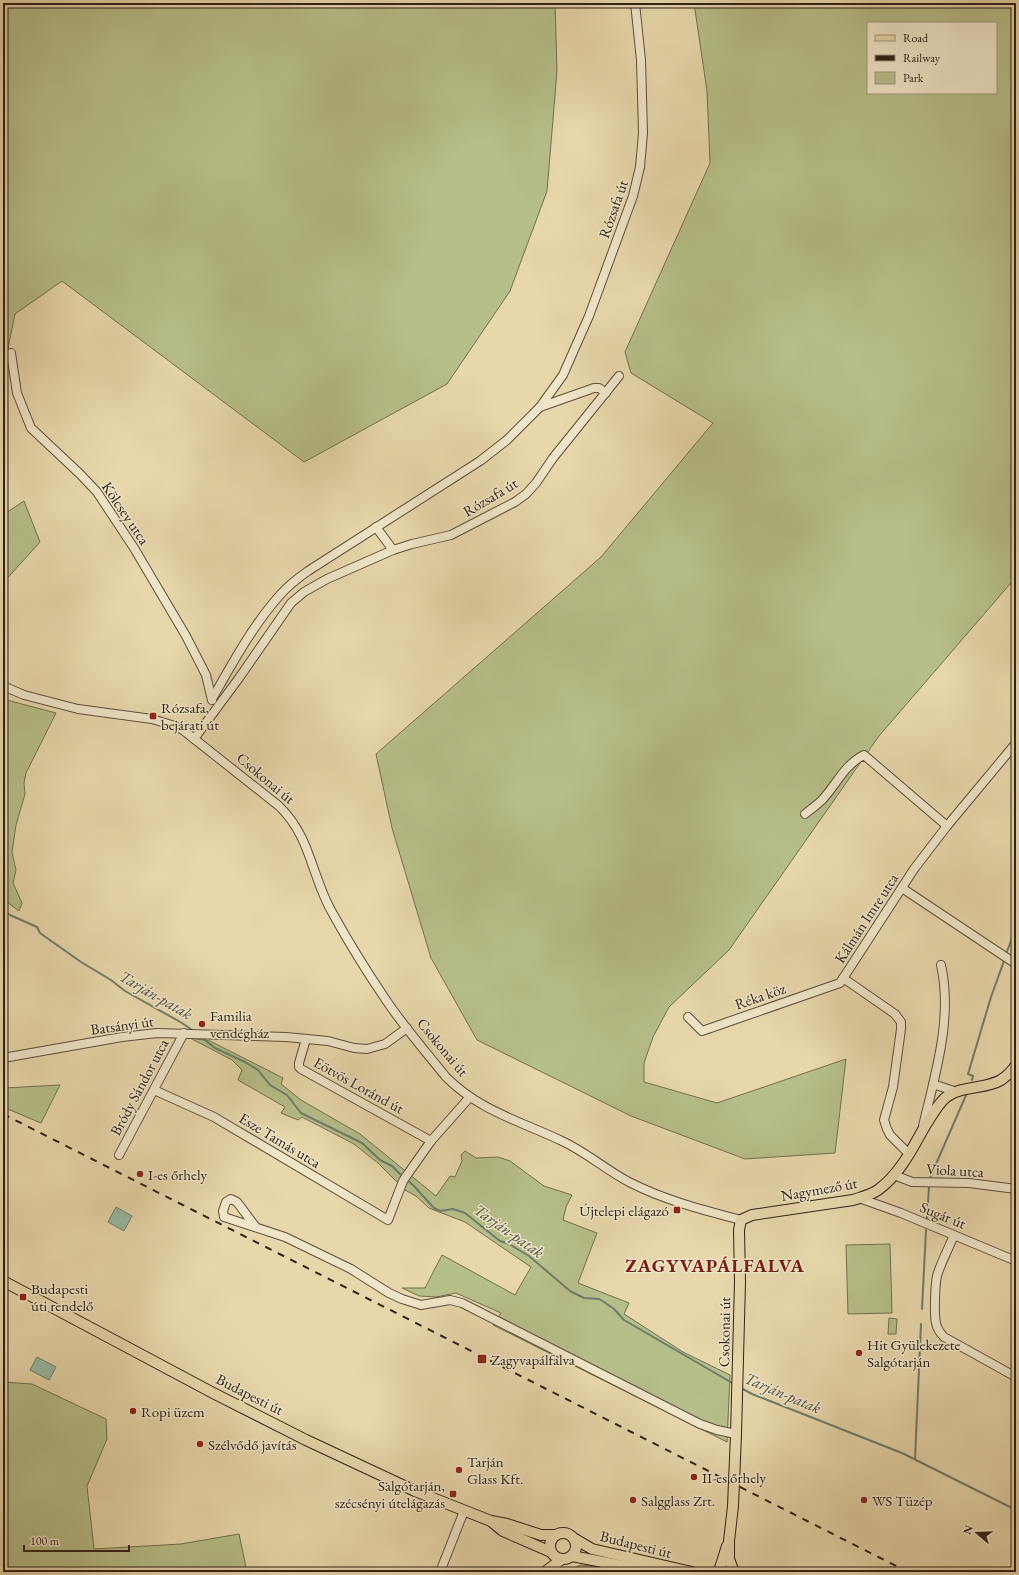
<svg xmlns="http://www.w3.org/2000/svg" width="1019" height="1575" viewBox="0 0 1019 1575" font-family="'EB Garamond',serif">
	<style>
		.green { fill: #b6be89; stroke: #727050; fill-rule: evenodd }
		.water { fill: #98baa4; stroke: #6e7d6c }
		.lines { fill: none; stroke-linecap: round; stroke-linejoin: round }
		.stream { stroke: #6e7d6c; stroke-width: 2 }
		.minor-casing { stroke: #5d4e3c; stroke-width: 10 }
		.major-casing { stroke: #2f2117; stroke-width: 12 }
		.minor { stroke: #efe5c8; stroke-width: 8 }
		.major { stroke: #e7d7ab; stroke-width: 10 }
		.rail { stroke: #2f2117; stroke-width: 2; stroke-dasharray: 7 7; stroke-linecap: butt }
		.poi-dot { fill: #8f2418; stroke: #efe5c8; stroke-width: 1.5 }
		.labels { text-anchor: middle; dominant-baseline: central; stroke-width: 3; stroke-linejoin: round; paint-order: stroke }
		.street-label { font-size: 15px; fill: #2f2117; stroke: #efe5c8 }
		.poi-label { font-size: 15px; fill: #2f2117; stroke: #efe5c8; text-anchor: start }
		.water-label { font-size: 16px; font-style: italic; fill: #4e4f41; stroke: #efe5c8 }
		.district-label { font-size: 19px; font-weight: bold; letter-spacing: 1px; fill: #7a1f14; stroke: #efe5c8 }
	</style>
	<rect width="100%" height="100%" fill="#e7d7ab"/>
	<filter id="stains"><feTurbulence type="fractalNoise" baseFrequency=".005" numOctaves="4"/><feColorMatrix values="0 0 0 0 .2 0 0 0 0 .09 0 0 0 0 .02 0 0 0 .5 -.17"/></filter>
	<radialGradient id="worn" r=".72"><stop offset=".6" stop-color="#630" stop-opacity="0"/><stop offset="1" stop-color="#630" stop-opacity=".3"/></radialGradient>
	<g class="green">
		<polygon points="3,3 555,3 557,71 547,191 510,291 447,384 304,462 62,281 15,314 3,373"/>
		<path d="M 694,3 L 1016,3 L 1016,577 L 879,736 L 729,950 L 669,1007 L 653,1037 L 644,1063 L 644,1082 L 717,1103 L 846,1059 L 835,1153 L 745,1159 L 631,1116 L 477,1040 L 431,958 L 392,828 L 376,754 L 601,557 L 713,423 L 631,373 L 625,352 L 710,163 L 707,91 ZM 868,23 L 996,23 L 996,93 L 868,93 Z"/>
		<polygon points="24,501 40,542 3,583 3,515"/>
		<polygon points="3,699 56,713 26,773 24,783 25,794 16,825 12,852 16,870 13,883 22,903 19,911 3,899"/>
		<polygon points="190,1038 210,1041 283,1078 281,1084 301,1100 360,1134 436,1196 450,1176 455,1177 462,1161 461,1155 465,1151 476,1158 498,1157 510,1161 544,1186 572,1195 566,1207 563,1220 597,1233 578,1283 629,1303 624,1314 683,1352 730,1375 727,1442 493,1325 501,1313 456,1293 436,1297 419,1296 402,1288 425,1288 442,1255 515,1295 531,1267 465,1222 429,1208 416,1196 405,1190 379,1164 354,1144 302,1117 298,1120 281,1113 285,1107 238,1080 242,1070 232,1060"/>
		<polygon points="60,1085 41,1123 3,1107 4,1088"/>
		<polygon points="890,1244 892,1313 848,1314 846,1245"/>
		<polygon points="889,1318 897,1319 896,1334 888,1334"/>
		<polygon points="3,1382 32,1384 106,1419 107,1439 87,1486 94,1549 181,1544 239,1534 247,1572 3,1572"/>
		<polygon points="581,1565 606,1567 624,1572 564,1572"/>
	</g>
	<g class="water">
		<polygon points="116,1207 132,1216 124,1231 108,1222"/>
		<polygon points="37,1357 56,1367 49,1380 30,1370"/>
	</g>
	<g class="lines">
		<g class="stream">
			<polyline points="3,910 10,915 37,927 40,933 81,962 111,980 125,991 182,1023 195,1032"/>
			<polyline points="1006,954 1014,933 1016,907"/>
			<polyline points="201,1037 215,1048 245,1062 258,1070 270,1085 287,1095 301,1113 362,1143 380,1160 392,1166 403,1177"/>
			<polyline points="972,1080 973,1076 968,1074 991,997 1005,958"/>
			<polyline points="406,1179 414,1186 434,1208 440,1211 453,1209 465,1213 500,1241 509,1244 529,1256 570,1291 584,1298 599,1299 604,1302 614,1309 624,1320 734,1384"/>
			<polyline points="929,1180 967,1093"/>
			<polyline points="927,1218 929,1187"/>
			<polyline points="922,1309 926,1230"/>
			<polyline points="741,1388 752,1394 902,1453 1016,1510"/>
			<polyline points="915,1459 921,1324"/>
		</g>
		<g class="minor-casing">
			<g id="minor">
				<polyline points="11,353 17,393 31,428 80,474 97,492 134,548 186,636 206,675 212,700"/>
				<polyline points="540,407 594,388 599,388 606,393"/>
				<polyline points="376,527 393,550"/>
				<path d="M 3,686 L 24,695 L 78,709 L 152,719 L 175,726 L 183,730 L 279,806 C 312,838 311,877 333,914 C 349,943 367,972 386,1000 C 404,1027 426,1052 446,1077 C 480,1111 520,1121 562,1141 C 586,1152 606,1170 629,1182 C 664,1200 703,1210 741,1220"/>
				<path d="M 212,699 C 232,664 253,625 280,595 C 288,586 298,578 308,571 L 480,461 L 507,440 L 540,407 L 563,375 L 589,316 L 633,196 L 640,167 L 643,133 L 641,60 L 635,3"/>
				<polyline points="194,739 239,678 291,603 304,592 327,579 393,550 412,544 451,535 515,502 526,494 536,483 553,458 619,376"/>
				<path d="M 805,814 C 811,809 817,805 822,800 C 837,784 844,765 864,755 L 947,826"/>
				<polyline points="902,888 1016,964"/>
				<polyline points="843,978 895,1014 901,1022 901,1029 893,1087 884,1120 887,1129 890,1135 909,1154"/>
				<polyline points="688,1017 702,1031 840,983 914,869 947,826 1016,743"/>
				<polyline points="306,1039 299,1063 299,1067 301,1069 431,1141"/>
				<polyline points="3,1058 122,1037 157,1033 286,1037 328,1041 354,1048 367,1049 385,1044 407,1028"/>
				<polyline points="933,1084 957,1092"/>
				<polyline points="154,1090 214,1117 388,1220 403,1181 407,1175 431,1141 469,1098"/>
				<path d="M 923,1126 C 935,1075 953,1018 941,965"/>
				<polyline points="119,1155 184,1033"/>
				<polyline points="894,1175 912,1182 969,1183 1016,1189"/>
				<polyline points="859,1198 901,1213 1016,1261"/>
				<polyline points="255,1226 237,1202 231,1199 226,1202 223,1211 224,1217 285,1237 351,1269 389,1293 402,1299 421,1305 450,1300 462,1303 700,1424 717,1430 736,1434"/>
				<path d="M 954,1235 C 949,1248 941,1262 937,1276 C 935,1285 934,1315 936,1323 C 937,1329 940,1333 944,1337 L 1016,1377"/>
				<polyline points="440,1572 464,1511"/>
			</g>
		</g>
		<g class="major-casing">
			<g id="major">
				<polyline points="3,1281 215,1394 306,1440 415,1491 491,1521 507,1524 541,1535 556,1535"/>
				<polyline points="492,1522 503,1531 551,1552"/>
				<circle cx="563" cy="1546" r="13"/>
				<polyline points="575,1539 592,1549 692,1572"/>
				<polyline points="572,1556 654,1572"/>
				<polyline points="720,1568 727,1546"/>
				<polyline points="545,1572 562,1559"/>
				<path d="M 734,1572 L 729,1559 L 729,1541 L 733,1506 L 736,1434 L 740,1282 L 739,1230 L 741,1220 L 752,1215 L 853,1200 C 862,1197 871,1195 878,1190 C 900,1174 912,1149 925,1126 C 931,1117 936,1107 944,1099 C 959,1085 984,1090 1001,1080 C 1007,1076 1012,1071 1016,1065"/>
			</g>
		</g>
		<use href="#minor" class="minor"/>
		<use href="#major" class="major"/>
		<polyline class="rail" points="3,1114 908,1572"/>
	</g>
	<g class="poi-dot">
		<rect x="149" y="712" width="8" height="8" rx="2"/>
		<circle cx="202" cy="1024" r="4"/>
		<circle cx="140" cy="1174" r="4"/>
		<rect x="673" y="1206" width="8" height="8" rx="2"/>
		<rect x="19" y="1293" width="8" height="8" rx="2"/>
		<circle cx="859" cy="1353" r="4"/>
		<rect x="477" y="1354" width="10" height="10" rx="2"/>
		<circle cx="133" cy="1411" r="4"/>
		<circle cx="200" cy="1444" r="4"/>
		<circle cx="459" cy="1470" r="4"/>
		<circle cx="694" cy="1477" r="4"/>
		<rect x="449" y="1490" width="8" height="8" rx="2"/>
		<circle cx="633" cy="1500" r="4"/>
		<circle cx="864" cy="1500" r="4"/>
	</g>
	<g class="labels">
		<g class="street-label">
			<text transform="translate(613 209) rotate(-71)">Rózsafa út</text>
			<text transform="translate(490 497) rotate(-31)">Rózsafa út</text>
			<text transform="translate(126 513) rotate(56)">Kölcsey utca</text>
			<text transform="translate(266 778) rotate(40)">Csokonai út</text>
			<text transform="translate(866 918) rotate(-57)">Kálmán Imre utca</text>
			<text transform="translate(760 996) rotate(-19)">Réka köz</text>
			<text transform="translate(122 1025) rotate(-8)">Batsányi út</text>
			<text transform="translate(443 1047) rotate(50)">Csokonai út</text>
			<text transform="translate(359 1085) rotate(29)">Eötvös Loránd út</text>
			<text transform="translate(139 1087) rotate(-62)">Bródy Sándor utca</text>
			<text transform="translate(280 1140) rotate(31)">Esze Tamás utca</text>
			<text transform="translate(955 1170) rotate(3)">Viola utca</text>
			<text transform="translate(819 1189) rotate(-10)">Nagymező út</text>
			<text transform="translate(943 1215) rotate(22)">Sugár út</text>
			<text transform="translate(724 1332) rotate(-89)">Csokonai út</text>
			<text transform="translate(250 1394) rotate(27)">Budapesti út</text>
			<text transform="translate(636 1544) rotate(14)">Budapesti út</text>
		</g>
		<g class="poi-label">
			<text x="161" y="707">Rózsafa,<tspan x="161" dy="17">bejárati út</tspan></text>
			<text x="210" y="1015">Familia<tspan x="210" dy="17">vendégház</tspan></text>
			<text x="148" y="1174">I-es őrhely</text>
			<text x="669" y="1210" text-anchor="end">Újtelepi elágazó</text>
			<text x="31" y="1288">Budapesti<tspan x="31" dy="17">úti rendelő</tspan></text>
			<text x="867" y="1344">Hit Gyülekezete<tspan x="867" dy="17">Salgótarján</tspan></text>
			<text x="491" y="1359">Zagyvapálfalva</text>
			<text x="141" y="1411">Ropi üzem</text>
			<text x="208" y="1444">Szélvődő javítás</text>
			<text x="467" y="1461">Tarján<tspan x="467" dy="17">Glass Kft.</tspan></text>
			<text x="702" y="1477">II-es őrhely</text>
			<text x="445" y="1485" text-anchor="end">Salgótarján,<tspan x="445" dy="17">szécsényi útelágazás</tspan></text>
			<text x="641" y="1500">Salgglass Zrt.</text>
			<text x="872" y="1500">WS Tüzép</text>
		</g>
		<g class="water-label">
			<text transform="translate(156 995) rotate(30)">Tarján-patak</text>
			<text transform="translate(509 1231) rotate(35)">Tarján-patak</text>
			<text transform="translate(783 1393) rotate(23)">Tarján-patak</text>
		</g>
		<g class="district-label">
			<text x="715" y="1265">ZAGYVAPÁLFALVA</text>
		</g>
	</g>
	<rect width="1019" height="1575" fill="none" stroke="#e7d7ab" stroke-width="16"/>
	<rect x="4" y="4" width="1011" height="1567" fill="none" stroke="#2f2117" stroke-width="2"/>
	<rect x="8" y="8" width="1003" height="1559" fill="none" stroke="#2f2117"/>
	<rect x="867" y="22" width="130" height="72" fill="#efe5c8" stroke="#a29781"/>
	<rect x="875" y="35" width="20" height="6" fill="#e7d7ab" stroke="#a29781"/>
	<text x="903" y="42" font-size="12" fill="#2f2117">Road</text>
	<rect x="875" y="55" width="20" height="6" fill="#2f2117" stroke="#a29781"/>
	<text x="903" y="62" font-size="12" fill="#2f2117">Railway</text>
	<rect x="875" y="72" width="20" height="12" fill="#b6be89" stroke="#a29781"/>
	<text x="903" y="82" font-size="12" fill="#2f2117">Park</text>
	<g transform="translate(977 1533) rotate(289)" stroke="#efe5c8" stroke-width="3" paint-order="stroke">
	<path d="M0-3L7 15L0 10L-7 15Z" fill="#2f2117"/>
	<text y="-6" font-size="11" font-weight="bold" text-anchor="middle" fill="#2f2117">N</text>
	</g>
	<path d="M24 1545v6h105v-6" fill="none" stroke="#2f2117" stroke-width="2"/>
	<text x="30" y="1545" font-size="12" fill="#2f2117" stroke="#efe5c8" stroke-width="3" paint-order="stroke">100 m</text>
	<rect width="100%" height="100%" filter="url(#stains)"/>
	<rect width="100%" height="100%" fill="url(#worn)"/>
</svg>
